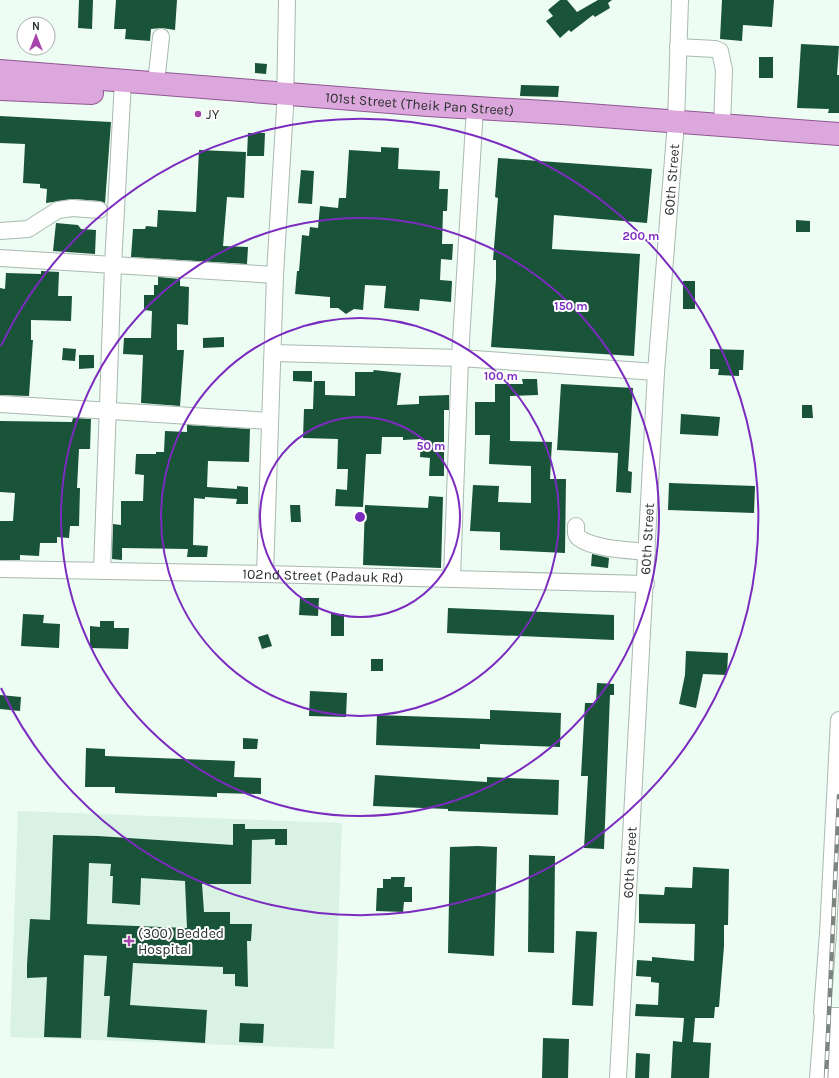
<svg xmlns="http://www.w3.org/2000/svg" width="839" height="1078" viewBox="0 0 839 1078" font-family="Karla,sans-serif">
	<style>
		.built { fill: #daf2e4 }
		.building { fill: #195338; fill-rule: evenodd }
		.lines { fill: none; stroke-linecap: round; stroke-linejoin: round }
		.minor-casing { stroke: #aab9b0; stroke-width: 18 }
		.primary-casing { stroke: #8e5791; stroke-width: 24 }
		.minor { stroke: #fff; stroke-width: 16 }
		.primary { stroke: #dca7dd; stroke-width: 22 }
		.rail-casing { stroke: #7b857f; stroke-width: 4.5 }
		.rail { stroke: #fff; stroke-width: 3; stroke-dasharray: 9; stroke-linecap: butt }
		.ring { fill: none; stroke: #7b2cbf; stroke-width: 2 }
		.poi-dot { fill: #a644aa; stroke: #fff; stroke-width: 1.5 }
		.labels { text-anchor: middle; dominant-baseline: central; stroke-width: 4; stroke-linejoin: round; paint-order: stroke }
		.street-label { font-size: 14px; fill: #2b312e; stroke: #fff }
		.poi-label { font-size: 14px; fill: #2b312e; stroke: #fff; text-anchor: start }
		.centre { fill: #7b2cbf; stroke: #fff; stroke-width: 2 }
		.ring-label { font-size: 12px; text-anchor: middle; font-weight: bold; fill: #7b2cbf; stroke: #fff; stroke-width: 4; stroke-linejoin: round; paint-order: stroke }
	</style>
	<rect width="100%" height="100%" fill="#edfdf3"/>
	<polygon class="built" points="18,811 342,823 334,1049 10,1037"/>
	<g class="building">
		<polygon points="79,0 93,0 92,29 78,28"/>
		<polygon points="116,0 177,0 175,30 162,28 151,29 150,41 125,39 126,29 114,29"/>
		<polygon points="560,0 567,0 577,12 598,0 612,0 608,3 610,8 595,17 593,15 571,32 569,30 560,38 546,21 553,16 548,10"/>
		<polygon points="722,0 774,0 772,27 743,25 742,41 720,39"/>
		<polygon points="801,44 839,46 837,75 839,75 839,113 828,113 829,109 797,108"/>
		<rect x="759" y="57" width="14" height="21"/>
		<polygon points="255,63 267,64 266,74 255,73"/>
		<polygon points="521,85 559,86 558,97 520,96"/>
		<polygon points="0,116 111,122 105,203 100,201 73,199 46,203 47,189 40,188 40,184 23,183 25,144 0,143"/>
		<polygon points="248,133 265,133 264,156 247,156"/>
		<polygon points="381,147 399,148 398,169 440,171 439,189 448,189 447,211 443,211 442,244 453,244 452,260 441,259 440,280 452,281 451,302 420,299 419,311 384,308 386,286 365,285 363,310 354,309 346,314 338,308 330,308 330,297 295,294 297,271 299,271 302,235 309,236 310,227 318,228 320,206 338,208 339,198 346,198 349,150 381,152"/>
		<polygon points="199,150 246,152 244,198 227,197 223,246 248,247 247,264 131,257 133,229 145,229 146,226 157,227 158,210 196,212"/>
		<polygon points="498,158 652,169 647,223 554,215 552,249 640,254 634,356 491,347 496,279 496,260 493,260 498,198 495,197"/>
		<polygon points="301,170 314,171 312,204 298,203"/>
		<polygon points="796,220 810,221 810,232 796,232"/>
		<polygon points="56,223 78,225 81,229 96,230 95,254 53,251"/>
		<polygon points="41,271 59,272 58,296 72,296 71,321 31,320 31,340 33,340 29,396 0,395 0,288 5,289 6,273 41,274"/>
		<polygon points="158,277 180,279 180,286 189,287 188,325 177,324 177,350 184,350 180,406 141,403 143,355 123,354 124,338 151,338 152,311 144,310 144,295 154,295 154,285 158,285"/>
		<rect x="683" y="281" width="12" height="28"/>
		<polygon points="224,337 224,347 203,348 203,338"/>
		<polygon points="63,348 76,349 75,361 62,360"/>
		<polygon points="710,349 744,350 743,370 739,370 739,376 718,375 719,369 710,369"/>
		<polygon points="79,355 94,355 94,368 79,369"/>
		<polygon points="374,370 401,373 397,405 419,404 419,396 449,395 449,410 444,410 444,476 429,476 430,458 420,457 421,439 403,440 403,437 382,437 381,454 366,454 363,507 335,506 336,489 347,490 348,469 337,469 338,439 303,438 304,409 313,409 314,381 325,381 325,395 355,396 355,372 373,372"/>
		<polygon points="293,371 312,371 312,382 293,381"/>
		<polygon points="522,379 537,379 538,395 510,396 510,441 552,442 550,479 566,479 565,553 500,550 500,532 470,531 473,485 499,486 498,502 531,503 531,466 489,464 490,435 475,435 475,402 495,402 495,384 523,384"/>
		<polygon points="561,384 633,388 628,471 632,472 631,493 616,492 618,453 557,450"/>
		<polygon points="802,405 812,405 813,418 802,418"/>
		<polygon points="681,414 720,417 718,436 680,434"/>
		<polygon points="73,418 91,419 90,449 79,449 77,488 80,488 79,526 70,526 69,538 57,537 57,543 40,543 39,556 20,555 20,560 0,560 0,521 13,521 15,493 0,492 0,421 72,422"/>
		<polygon points="187,425 250,429 249,462 208,461 207,487 237,489 237,486 248,487 248,504 236,504 237,499 205,497 205,499 194,498 193,545 208,546 207,557 187,557 188,549 122,548 122,560 112,559 113,524 121,525 121,501 143,501 144,475 135,474 136,454 156,454 156,452 164,452 165,431 187,432"/>
		<polygon points="669,483 755,486 754,513 668,510"/>
		<polygon points="429,496 443,497 441,568 363,565 365,505 428,508"/>
		<polygon points="290,505 300,505 301,522 291,522"/>
		<polygon points="592,554 609,558 608,568 591,566"/>
		<polygon points="300,598 319,598 318,616 299,615"/>
		<polygon points="448,608 614,615 614,640 447,633"/>
		<polygon points="23,614 44,615 43,623 60,624 59,648 21,646"/>
		<rect x="331" y="614" width="13" height="22"/>
		<polygon points="100,621 114,621 114,628 129,628 128,649 90,648 90,626 100,627"/>
		<polygon points="268,634 272,646 262,649 258,637"/>
		<polygon points="686,651 728,653 727,675 703,674 696,708 679,704 685,675"/>
		<rect x="371" y="659" width="12" height="12"/>
		<polygon points="597,683 614,684 614,695 610,695 604,849 584,848 588,776 581,776 585,703 596,703"/>
		<polygon points="310,691 347,693 346,717 309,716"/>
		<polygon points="0,695 21,697 20,711 0,709"/>
		<polygon points="490,710 561,713 560,747 480,744 480,749 376,745 377,715 490,719"/>
		<polygon points="243,738 258,739 257,749 243,749"/>
		<polygon points="86,748 105,749 105,756 235,761 234,777 261,778 261,794 217,793 217,797 115,793 115,787 85,787"/>
		<polygon points="375,775 487,782 487,777 559,780 558,815 448,811 448,809 373,806"/>
		<path d="M 233,824 L 245,824 L 245,829 L 287,829 L 287,845 L 275,845 L 275,839 L 252,840 L 251,884 L 202,884 L 204,912 L 230,912 L 230,924 L 252,924 L 251,941 L 247,941 L 248,987 L 235,986 L 235,974 L 223,974 L 223,967 L 133,963 L 130,1005 L 207,1010 L 205,1043 L 107,1037 L 110,996 L 104,996 L 107,956 L 84,955 L 81,1038 L 44,1037 L 47,977 L 27,978 L 27,965 L 30,919 L 50,920 L 53,835 L 98,836 L 233,845 ZM 89,863 L 111,864 L 110,876 L 113,876 L 112,903 L 140,905 L 141,878 L 185,881 L 187,928 L 87,924 Z"/>
		<polygon points="478,846 497,847 494,956 448,953 450,847"/>
		<polygon points="529,855 555,856 554,953 528,952"/>
		<polygon points="693,867 729,869 728,925 724,925 724,946 719,1007 715,1007 714,1018 695,1018 693,1042 711,1043 709,1078 671,1078 673,1041 682,1042 684,1018 635,1016 636,1004 658,1005 659,983 651,982 651,977 636,976 637,960 652,961 652,957 694,961 695,924 639,923 639,894 664,895 665,887 692,888"/>
		<polygon points="391,877 405,877 404,887 412,887 412,902 404,902 403,912 376,911 377,888 383,888 383,879 391,879"/>
		<polygon points="576,931 597,932 593,1006 572,1005"/>
		<polygon points="240,1023 264,1024 263,1043 239,1042"/>
		<polygon points="543,1038 569,1039 568,1078 542,1078"/>
		<polygon points="636,1053 650,1054 649,1078 635,1078"/>
	</g>
	<g class="lines">
		<g class="minor-casing">
			<g id="minor">
				<polyline points="678,47 715,49 720,51 724,70 722,126"/>
				<polyline points="156,83 161,37"/>
				<polyline points="0,231 28,229 58,210 72,208 99,210"/>
				<polyline points="0,258 275,275"/>
				<polyline points="273,353 460,358 656,372"/>
				<polyline points="0,404 270,421"/>
				<path d="M 576,526 C 576,531 575,535 579,538 C 594,549 628,550 647,552"/>
				<path id="s1" d="M 0,569 L 265,574 L 646,584"/>
				<polyline points="102,571 113,265 123,81"/>
				<polyline points="265,574 275,275 285,107 287,0"/>
				<polyline points="452,578 460,358 475,107"/>
				<polyline points="839,720 828,933 822,1012 823,1014 828,1016 839,1016"/>
				<path id="s2" d="M 618,1078 L 656,372 L 676,122 L 680,0"/>
				<polyline points="818,1078 823,1014"/>
				<polyline points="831,1078 833,1016"/>
			</g>
		</g>
		<g class="primary-casing">
			<g id="primary">
				<path id="s3" d="M 0,71 L 428,105 L 562,113 L 839,134"/>
				<polyline points="0,89 92,93"/>
			</g>
		</g>
		<use href="#minor" class="minor"/>
		<use href="#primary" class="primary"/>
		<g class="rail-casing">
			<polyline id="rail" points="826,1078 839,796"/>
		</g>
		<use href="#rail" class="rail"/>
	</g>
	<g class="ring">
		<circle cx="360" cy="517" r="100"/>
		<circle cx="360" cy="517" r="199"/>
		<circle cx="360" cy="517" r="299"/>
		<path d="M1 346A398 398 0 1 1 1 688"/>
	</g>
	<g class="poi-dot">
		<circle cx="198" cy="114" r="4"/>
		<path d="M127 935h4v4h4v4h-4v4h-4v-4h-4v-4h4z"/>
	</g>
	<g class="labels">
		<g class="street-label">
			<text stroke="none"><textPath href="#s3" startOffset="421">101st Street (Theik Pan Street)</textPath></text>
			<text stroke="none"><textPath href="#s2" startOffset="900">60th Street</textPath></text>
			<text stroke="none"><textPath href="#s2" startOffset="540">60th Street</textPath></text>
			<text stroke="none"><textPath href="#s1" startOffset="323">102nd Street (Padauk Rd)</textPath></text>
			<text stroke="none"><textPath href="#s2" startOffset="216">60th Street</textPath></text>
		</g>
		<g class="poi-label">
			<text x="206" y="114">JY</text>
			<text x="138" y="933">(300) Bedded<tspan x="138" dy="16">Hospital</tspan></text>
		</g>
	</g>
	<circle cx="360" cy="517" r="6" class="centre"/>
	<g class="ring-label">
		<text x="641" y="240">200 m</text>
		<text x="571" y="310">150 m</text>
		<text x="501" y="380">100 m</text>
		<text x="431" y="450">50 m</text>
	</g>
	<g transform="translate(36 36)"><circle r="19" fill="#ffffff" stroke="#aaadab"/>
	<path d="M0-3L7 15L0 10L-7 15Z" fill="#a644aa"/>
	<text y="-6" font-size="11" font-weight="bold" text-anchor="middle" fill="#2b312e">N</text>
	</g>
</svg>
